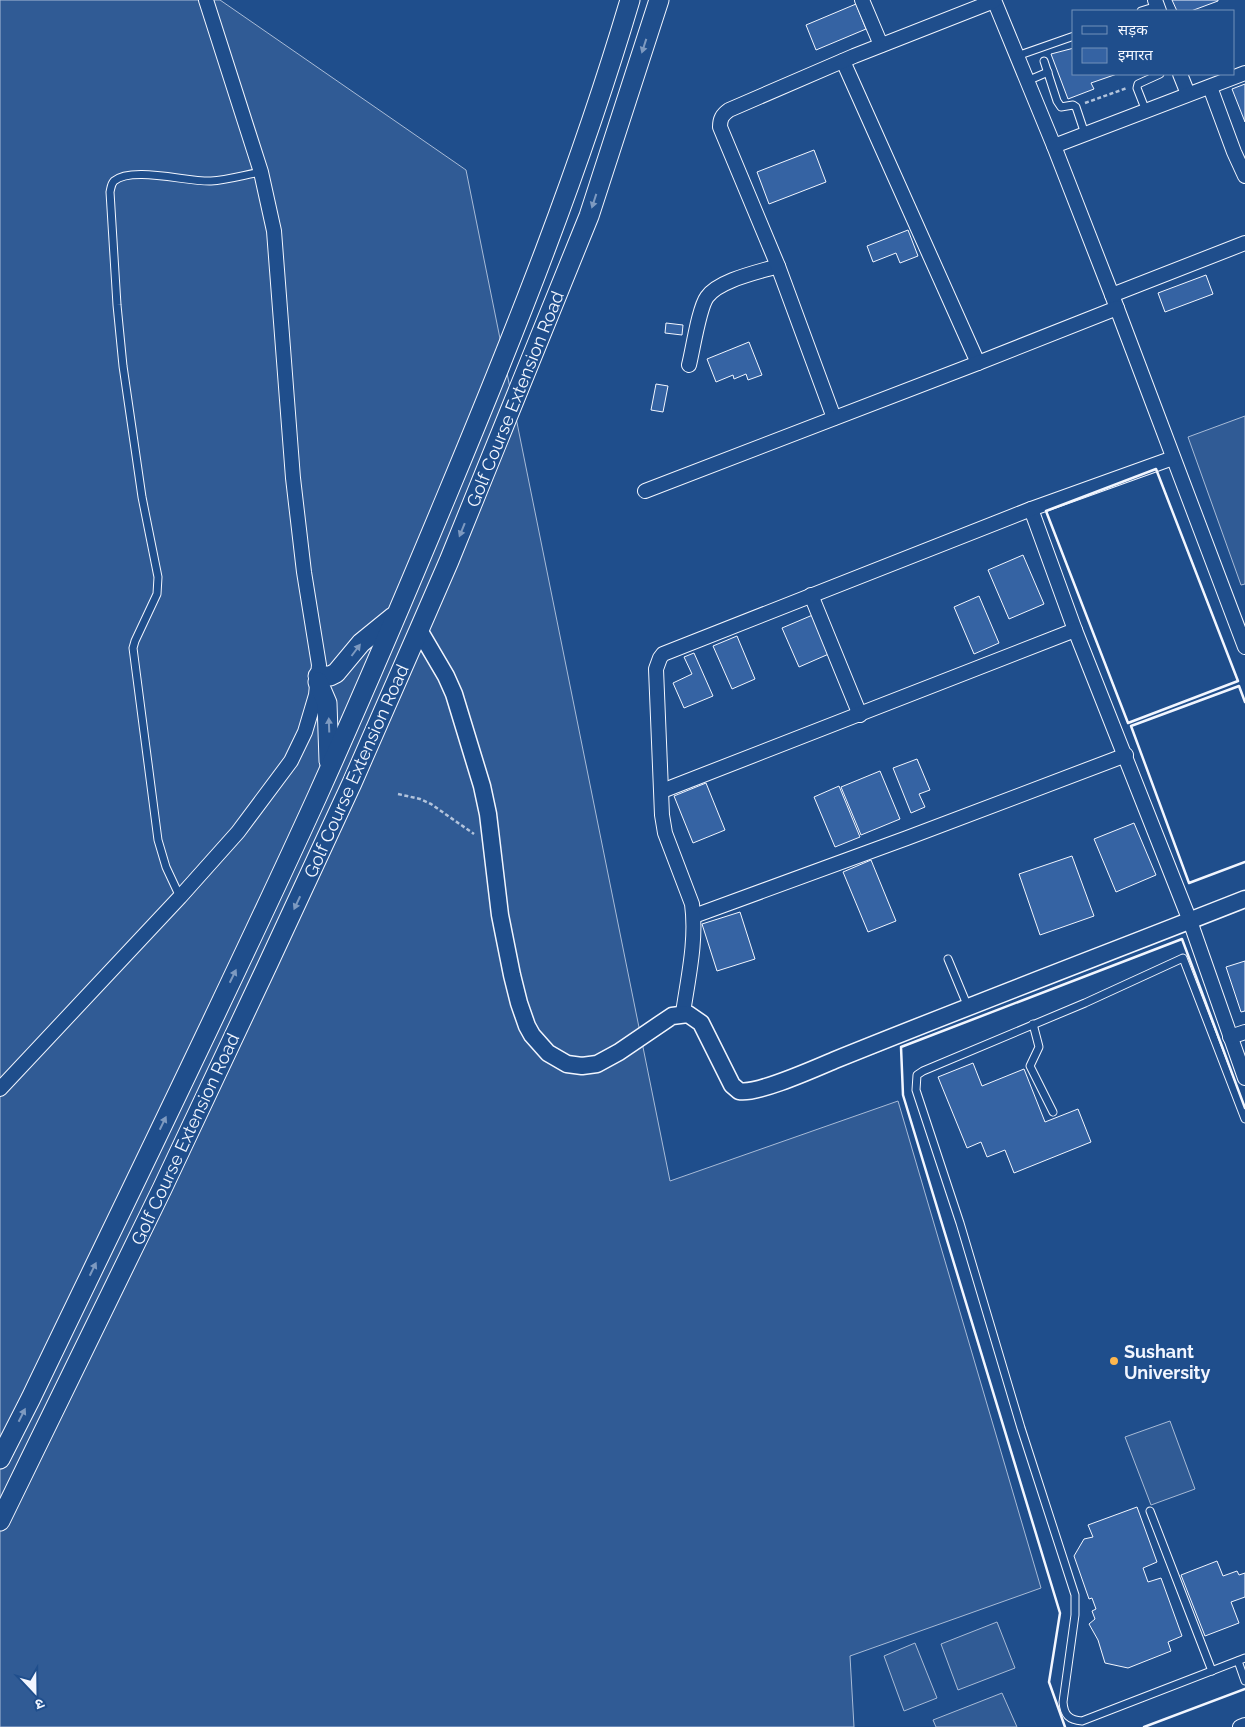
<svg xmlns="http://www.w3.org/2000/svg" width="1245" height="1727" viewBox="0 0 1245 1727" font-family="Raleway,'Noto Sans Devanagari',sans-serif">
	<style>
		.built { fill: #305b95; stroke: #a8bbd7 }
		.building { fill: #3563a3; stroke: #f2f6ff }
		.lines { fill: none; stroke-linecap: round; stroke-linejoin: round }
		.service-casing { stroke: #f2f6ff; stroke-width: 9 }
		.minor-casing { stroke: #f2f6ff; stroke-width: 16 }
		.tertiary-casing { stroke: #f2f6ff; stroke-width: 19 }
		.secondary-casing { stroke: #f2f6ff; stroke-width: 21 }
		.path { stroke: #b3c4dc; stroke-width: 2.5; stroke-dasharray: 4 2.5; stroke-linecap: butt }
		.service { stroke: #1f4e8c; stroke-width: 7 }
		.minor { stroke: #1f4e8c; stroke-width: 14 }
		.tertiary { stroke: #1f4e8c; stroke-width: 16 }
		.secondary { stroke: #1f4e8c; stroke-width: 19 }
		.wall { stroke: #f2f6ff; stroke-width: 2.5 }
		.oneway { fill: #7e9ac0 }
		.poi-dot { fill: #ffb74d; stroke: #1f4e8c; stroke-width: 2 }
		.labels { text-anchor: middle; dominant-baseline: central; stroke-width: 4; stroke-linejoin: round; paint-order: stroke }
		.street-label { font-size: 18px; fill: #f2f6ff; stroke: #1f4e8c }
		.poi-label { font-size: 18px; font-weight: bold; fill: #f2f6ff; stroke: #1f4e8c; text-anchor: start }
	</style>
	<rect width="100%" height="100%" fill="#1f4e8c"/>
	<g class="built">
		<polygon points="0,0 220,0 466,170 670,1181 898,1101 1041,1588 850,1656 854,1727 0,1727"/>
		<polygon points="1245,416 1245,584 1241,585 1188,437"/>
		<polygon points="1170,1421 1195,1489 1151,1505 1125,1437"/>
		<polygon points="997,1622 1015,1668 958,1690 941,1644"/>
		<polygon points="915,1643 937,1698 904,1711 884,1656"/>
		<polygon points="1002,1693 1017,1727 936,1727 933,1720"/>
	</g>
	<g class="building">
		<polygon points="1172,0 1218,0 1218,1 1191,11 1177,11"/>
		<polygon points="856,4 866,29 816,50 806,25"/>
		<polygon points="1074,48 1074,74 1117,74 1091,83 1094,89 1068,99 1051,54"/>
		<polygon points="1245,84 1245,122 1232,89"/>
		<polygon points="814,150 826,182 769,204 757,172"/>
		<polygon points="908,230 918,256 900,263 896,253 873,262 867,246"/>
		<polygon points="1206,275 1213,294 1165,312 1158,293"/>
		<polygon points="666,323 683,325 682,335 665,333"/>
		<polygon points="749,342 762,375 748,380 746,374 734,379 733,375 716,382 707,359"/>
		<polygon points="656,384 668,386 663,412 651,410"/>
		<polygon points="1023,555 1044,604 1009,619 988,570"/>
		<polygon points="979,596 999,643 974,654 954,607"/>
		<polygon points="815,614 831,653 799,667 782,628"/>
		<polygon points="737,636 755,679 732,689 713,646"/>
		<polygon points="694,653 713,696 684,708 673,683 692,674 684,657"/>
		<polygon points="917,759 930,790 919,794 925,807 911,813 893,768"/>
		<polygon points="880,771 900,819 861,835 841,787"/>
		<polygon points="706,783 725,830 693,843 674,796"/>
		<polygon points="839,786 860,837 835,847 814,797"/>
		<polygon points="1134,823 1156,875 1116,892 1094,839"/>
		<polygon points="1072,856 1094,916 1040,935 1019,874"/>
		<polygon points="871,860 896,921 868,932 843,872"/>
		<polygon points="740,912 755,959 717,971 702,924"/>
		<polygon points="1245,961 1245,1011 1241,1012 1226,967"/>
		<polygon points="973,1063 982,1086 1024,1069 1045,1122 1078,1109 1091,1142 1014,1173 1005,1150 987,1157 981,1142 967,1148 938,1077"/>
		<polygon points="1137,1507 1157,1562 1143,1568 1148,1582 1161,1578 1182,1636 1168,1642 1171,1651 1128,1668 1105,1663 1098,1640 1089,1624 1095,1619 1092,1611 1096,1609 1092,1598 1089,1599 1074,1556 1084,1539 1093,1537 1088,1525"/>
		<polygon points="1217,1561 1223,1576 1237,1571 1239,1575 1245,1573 1245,1597 1231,1602 1239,1623 1205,1636 1181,1575"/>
	</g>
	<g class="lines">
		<g class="service-casing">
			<g id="service">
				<polyline points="1141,11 1157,6"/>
				<polyline points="1017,56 1074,36"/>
				<polyline points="1044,61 1057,101 1061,107 1073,105 1076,107 1085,134"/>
				<polyline points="1027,81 1048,72"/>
				<polyline points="1146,111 1137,88 1138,84 1160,74"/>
				<path d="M 180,897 L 166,867 L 158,840 L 133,648 L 135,641 L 157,594 L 158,577 L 142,497 L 123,366 L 117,305 L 110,192 C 111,188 111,184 114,181 C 132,166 187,182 211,181 C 227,180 244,175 261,172"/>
				<polyline points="948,959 968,1007"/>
				<polyline points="1033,1024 1039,1047 1030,1066 1053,1112"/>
				<path d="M 1245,1119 L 1183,958 L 1085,1003 L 923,1071 L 917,1075 L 916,1090 L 960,1223 L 1021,1428 L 1075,1595 L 1075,1615 L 1063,1702 C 1064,1715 1069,1720 1082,1721 L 1245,1658"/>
				<polyline points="1150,1511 1212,1671"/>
				<polyline points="1238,1661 1245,1681"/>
			</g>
		</g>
		<g class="minor-casing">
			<g id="minor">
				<polyline points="862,0 881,45"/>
				<polyline points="994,0 1054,146 1112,295 1245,647"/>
				<polyline points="1155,0 1159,11"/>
				<polyline points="843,61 978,363"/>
				<polyline points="1180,74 1188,94"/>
				<polyline points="1210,87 1234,152 1245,176"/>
				<polyline points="1054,146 1245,73"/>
				<polyline points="1112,295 1245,243"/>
				<path d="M 689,365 C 693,349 699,308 707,297 C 719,280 759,272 778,266"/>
				<path d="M 834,418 L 778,266 L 720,127 C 720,119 722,115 729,110 L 854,56 L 994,1"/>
				<polyline points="645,491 978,363 1117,308"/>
				<polyline points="1031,509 1075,630 1190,921 1245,1078"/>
				<polyline points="811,595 860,715"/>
				<polyline points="662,791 1075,630"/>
				<polyline points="694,916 907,838 1126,755"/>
				<path d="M 683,1013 C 688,978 697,940 692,904 L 665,833 L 662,815 L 656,669 L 660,658 L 663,654 L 1031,509 L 1173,458"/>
				<polyline points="1230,1037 1245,1032"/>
				<polyline points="0,1089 180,897 238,832 291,761 305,732 316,695 319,665 304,572 293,478 274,231 261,172 206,0"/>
				<polyline points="1240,1727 1245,1725"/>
			</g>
		</g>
		<g class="tertiary-casing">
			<path id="tertiary" d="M 419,630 L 446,676 L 454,694 L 482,786 L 488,814 L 500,915 L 512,975 L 519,1003 L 527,1026 L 532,1035 L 548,1053 L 567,1064 L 582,1066 L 597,1064 L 619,1052 L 672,1016 L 688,1014 L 701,1023 L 732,1085 L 739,1091 C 756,1095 816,1068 835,1060 C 971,1005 1108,953 1245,899"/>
		</g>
		<g class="secondary-casing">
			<g id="secondary">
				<polyline points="318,676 330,676 336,673 361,643 393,617"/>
				<polyline points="318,682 327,703 329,761"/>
				<path d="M 0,1459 L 31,1398 C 127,1198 225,999 317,797 C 362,697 405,596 447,495 C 515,332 580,169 630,0"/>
				<polyline points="0,1521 162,1189 268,964 352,783 419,630 449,561 589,216 659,0"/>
			</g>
		</g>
		<g class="path">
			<polyline points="1085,103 1127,88"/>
			<polyline points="398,794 420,799 431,804 474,834"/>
		</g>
		<use href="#service" class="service"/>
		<use href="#minor" class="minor"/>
		<use href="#tertiary" class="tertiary"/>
		<use href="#secondary" class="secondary"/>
		<g class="wall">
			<polygon points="1156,469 1238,681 1128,723 1046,511"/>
			<polyline points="1245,702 1239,686 1131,726 1189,883 1245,862"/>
			<polyline points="1065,1727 1049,1682 1060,1613 903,1095 901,1047 1182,939 1245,1108"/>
			<polyline points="1144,1727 1245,1689"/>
		</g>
	</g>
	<defs><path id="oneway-solid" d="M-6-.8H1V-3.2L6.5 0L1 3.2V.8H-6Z" transform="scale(1.25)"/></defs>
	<g class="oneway">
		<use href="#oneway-solid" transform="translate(644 46) rotate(108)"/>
		<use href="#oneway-solid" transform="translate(594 201) rotate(108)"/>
		<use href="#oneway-solid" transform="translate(462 530) rotate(112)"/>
		<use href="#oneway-solid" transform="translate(356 650) rotate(-53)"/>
		<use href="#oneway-solid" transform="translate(329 725) rotate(-92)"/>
		<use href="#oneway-solid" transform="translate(297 903) rotate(115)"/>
		<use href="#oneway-solid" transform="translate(233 976) rotate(-64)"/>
		<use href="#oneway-solid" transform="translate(163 1123) rotate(-64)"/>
		<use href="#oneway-solid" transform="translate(93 1269) rotate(-64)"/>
		<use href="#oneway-solid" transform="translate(22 1415) rotate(-63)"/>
	</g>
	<circle class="poi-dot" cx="1114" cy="1361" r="5"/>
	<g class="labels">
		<g class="street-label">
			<text transform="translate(515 399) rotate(-68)">Golf Course Extension Road</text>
			<text transform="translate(356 771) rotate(-66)">Golf Course Extension Road</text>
			<text transform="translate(185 1139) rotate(-65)">Golf Course Extension Road</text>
		</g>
		<g class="poi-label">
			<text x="1124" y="1351">Sushant<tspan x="1124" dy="21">University</tspan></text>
		</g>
	</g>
	<rect x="1072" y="10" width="162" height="65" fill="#1f4e8c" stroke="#7391ba"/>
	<rect x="1082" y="26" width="25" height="8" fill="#1f4e8c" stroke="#7391ba"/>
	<text x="1118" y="35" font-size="15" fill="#f2f6ff">सड़क</text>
	<rect x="1082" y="48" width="25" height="15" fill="#3563a3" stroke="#7391ba"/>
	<text x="1118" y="60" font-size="15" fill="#f2f6ff">इमारत</text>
	<g transform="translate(35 1692) rotate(158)" stroke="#1f4e8c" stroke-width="4" paint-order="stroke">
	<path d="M0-4L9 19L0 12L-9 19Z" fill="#f2f6ff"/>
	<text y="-8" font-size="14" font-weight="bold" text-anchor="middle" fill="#f2f6ff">उ</text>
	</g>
</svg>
